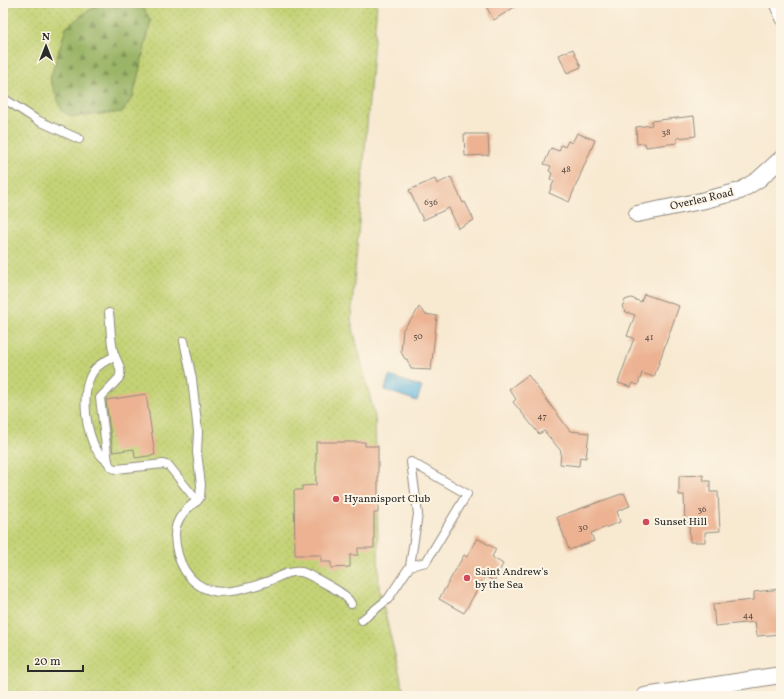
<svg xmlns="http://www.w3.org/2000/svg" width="784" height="699" viewBox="0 0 784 699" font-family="Vollkorn,serif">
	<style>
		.green { fill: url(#green-dots); stroke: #787f50 }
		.forest { fill: url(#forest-firs); stroke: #637049 }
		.water { fill: url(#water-ripples); stroke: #487085 }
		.building { fill: #ecb292 }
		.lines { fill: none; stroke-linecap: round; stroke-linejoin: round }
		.service-casing { stroke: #928a7e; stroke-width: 10 }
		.minor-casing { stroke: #928a7e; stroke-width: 18 }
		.service { stroke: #fff; stroke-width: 8 }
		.minor { stroke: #fff; stroke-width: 16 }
		.poi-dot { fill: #d1495b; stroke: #fcf5e5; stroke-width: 1.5 }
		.labels { text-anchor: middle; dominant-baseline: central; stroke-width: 4; stroke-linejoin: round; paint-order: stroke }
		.number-label { font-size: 9px; fill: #5b4d45 }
		.street-label { font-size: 11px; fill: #2b2b2b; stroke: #fcf5e5 }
		.poi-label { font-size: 11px; fill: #2b2b2b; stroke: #fcf5e5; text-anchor: start }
	</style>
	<defs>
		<pattern id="green-dots" width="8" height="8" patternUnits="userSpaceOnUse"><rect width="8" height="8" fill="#c4d376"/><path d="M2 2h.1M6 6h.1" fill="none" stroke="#a9b566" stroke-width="1.8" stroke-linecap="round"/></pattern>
		<pattern id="forest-firs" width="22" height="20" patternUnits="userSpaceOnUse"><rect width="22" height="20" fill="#9bb567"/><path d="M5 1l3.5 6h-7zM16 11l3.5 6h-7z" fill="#7f9355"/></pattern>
		<pattern id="water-ripples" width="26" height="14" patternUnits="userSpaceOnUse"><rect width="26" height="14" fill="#64b6df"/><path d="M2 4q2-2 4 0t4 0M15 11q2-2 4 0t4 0" fill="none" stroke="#5394b5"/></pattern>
	</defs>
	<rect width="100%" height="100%" fill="#fcf5e5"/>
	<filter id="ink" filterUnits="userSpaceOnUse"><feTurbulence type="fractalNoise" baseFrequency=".025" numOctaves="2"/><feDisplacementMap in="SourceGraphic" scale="8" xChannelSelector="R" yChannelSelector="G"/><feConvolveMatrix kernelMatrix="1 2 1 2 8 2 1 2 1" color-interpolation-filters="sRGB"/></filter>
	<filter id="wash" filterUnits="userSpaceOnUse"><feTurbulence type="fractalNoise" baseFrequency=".012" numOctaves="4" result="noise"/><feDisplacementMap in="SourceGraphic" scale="16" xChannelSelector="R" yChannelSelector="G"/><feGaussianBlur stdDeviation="0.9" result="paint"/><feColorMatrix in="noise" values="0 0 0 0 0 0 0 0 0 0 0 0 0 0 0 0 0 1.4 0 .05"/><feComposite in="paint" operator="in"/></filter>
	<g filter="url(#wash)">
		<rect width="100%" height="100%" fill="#f8e9d1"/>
		<polygon class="green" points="3,3 377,3 351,320 375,418 379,589 405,696 3,696"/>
		<polygon class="forest" points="102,3 140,3 151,21 133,97 122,112 72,117 62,111 50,79 66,28 83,14"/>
		<polygon class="water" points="389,376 422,387 417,401 385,390"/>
		<g id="blocks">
			<g class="building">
				<polygon points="484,3 521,3 494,20"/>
				<polygon points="573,49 581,67 567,73 559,55"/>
				<polygon points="694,116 696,136 677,138 677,143 646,147 645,143 637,144 636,127 652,125 651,121"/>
				<polygon points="577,133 595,140 569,202 549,193 554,181 550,179 552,173 549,171 551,166 544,164 551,148 559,151 561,145 565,147 568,141 572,143"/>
				<polygon points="464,134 488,134 489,155 465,156"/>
				<polygon points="451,177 463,203 465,202 474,220 458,228 449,208 423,220 409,190 435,179 437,184"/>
				<polygon points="644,294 679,306 654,377 642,373 638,385 633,383 631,387 618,383 634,338 627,336 635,315 626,312 622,307 625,300 631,298 641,302"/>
				<polygon points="419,307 425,314 437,316 431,370 411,369 407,359 405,359 401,352 403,329 414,316"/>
				<polygon points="528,375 570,431 589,433 586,458 580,457 579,466 560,464 561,451 544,431 539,434 513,402 516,399 509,389"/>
				<polygon points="146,394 155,455 135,458 134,449 113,452 106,400"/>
				<polygon points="316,442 365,442 365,446 378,446 378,513 374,513 374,548 358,548 358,555 350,555 350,567 331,568 331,562 321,562 321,555 295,555 294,490 302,490 302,486 316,485"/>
				<polygon points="703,475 704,481 710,481 710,492 718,492 720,531 705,532 705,542 690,542 689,523 685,523 684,495 679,495 679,476"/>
				<polygon points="624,493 630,506 617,511 620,522 591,533 594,541 569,550 557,517"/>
				<polygon points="477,538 496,549 492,557 503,564 494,581 485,576 464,613 439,599 464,555 467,557"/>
				<polygon points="781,589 781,634 757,636 755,622 715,626 713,604 754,600 754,592"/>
			</g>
		</g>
	</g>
	<g filter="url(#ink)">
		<use href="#blocks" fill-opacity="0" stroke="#928a7e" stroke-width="1"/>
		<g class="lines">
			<g class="service-casing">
				<g id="service">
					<polyline points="773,3 781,21"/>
					<polyline points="3,98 37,120 79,139"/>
					<path d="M 109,313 C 111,326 110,341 114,354 C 117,362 123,369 119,378 L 100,398 L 108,462 C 110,467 112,469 117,469 L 163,464 L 169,466 L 197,501 C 185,509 175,520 175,535 C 176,560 187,585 213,591 C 228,594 252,587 266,582 C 277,578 289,570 301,572 C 307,573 342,592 346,597 C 348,599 350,601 351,604"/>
					<polyline points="184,341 192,379 198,432 197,452 201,485 200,497 197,501"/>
					<path d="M 108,462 C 102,457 96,451 93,443 C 85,423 80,385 96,368 C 101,363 109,359 115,356"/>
					<polyline points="362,620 388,599 410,566 418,514 411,462 467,494 426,562 410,566"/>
				</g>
			</g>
			<g class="minor-casing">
				<g id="minor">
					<polyline points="637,214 701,201 740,191 759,179 781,159"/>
					<polyline points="645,696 781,675"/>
				</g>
			</g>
			<use href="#service" class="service"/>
			<use href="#minor" class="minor"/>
		</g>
	</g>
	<g class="poi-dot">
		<circle cx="336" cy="499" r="4"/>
		<circle cx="646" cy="522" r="4"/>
		<circle cx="467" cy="578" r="4"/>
	</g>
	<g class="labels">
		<g class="number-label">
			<text x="666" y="132">38</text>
			<text x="566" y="169">48</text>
			<text x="431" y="202">636</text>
			<text x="418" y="336">50</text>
			<text x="649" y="337">41</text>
			<text x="542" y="416">47</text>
			<text x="702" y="509">36</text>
			<text x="583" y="527">30</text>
			<text x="748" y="615">44</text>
		</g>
		<g class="street-label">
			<text transform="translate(702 200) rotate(-13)">Overlea Road</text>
		</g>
		<g class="poi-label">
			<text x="344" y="499">Hyannisport Club</text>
			<text x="654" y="522">Sunset Hill</text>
			<text x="475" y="572">Saint Andrew's<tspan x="475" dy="13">by the Sea</tspan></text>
		</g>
	</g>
	<rect width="784" height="699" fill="none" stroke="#fcf5e5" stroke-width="16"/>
	<g transform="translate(46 46)" stroke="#fcf5e5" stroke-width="3" paint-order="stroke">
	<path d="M0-3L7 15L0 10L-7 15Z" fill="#2b2b2b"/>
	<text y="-6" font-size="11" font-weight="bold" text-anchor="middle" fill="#2b2b2b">N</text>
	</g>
	<path d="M28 665v6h55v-6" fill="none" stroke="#2b2b2b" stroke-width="2"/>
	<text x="34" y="665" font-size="12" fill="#2b2b2b" stroke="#fcf5e5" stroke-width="3" paint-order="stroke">20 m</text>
</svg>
